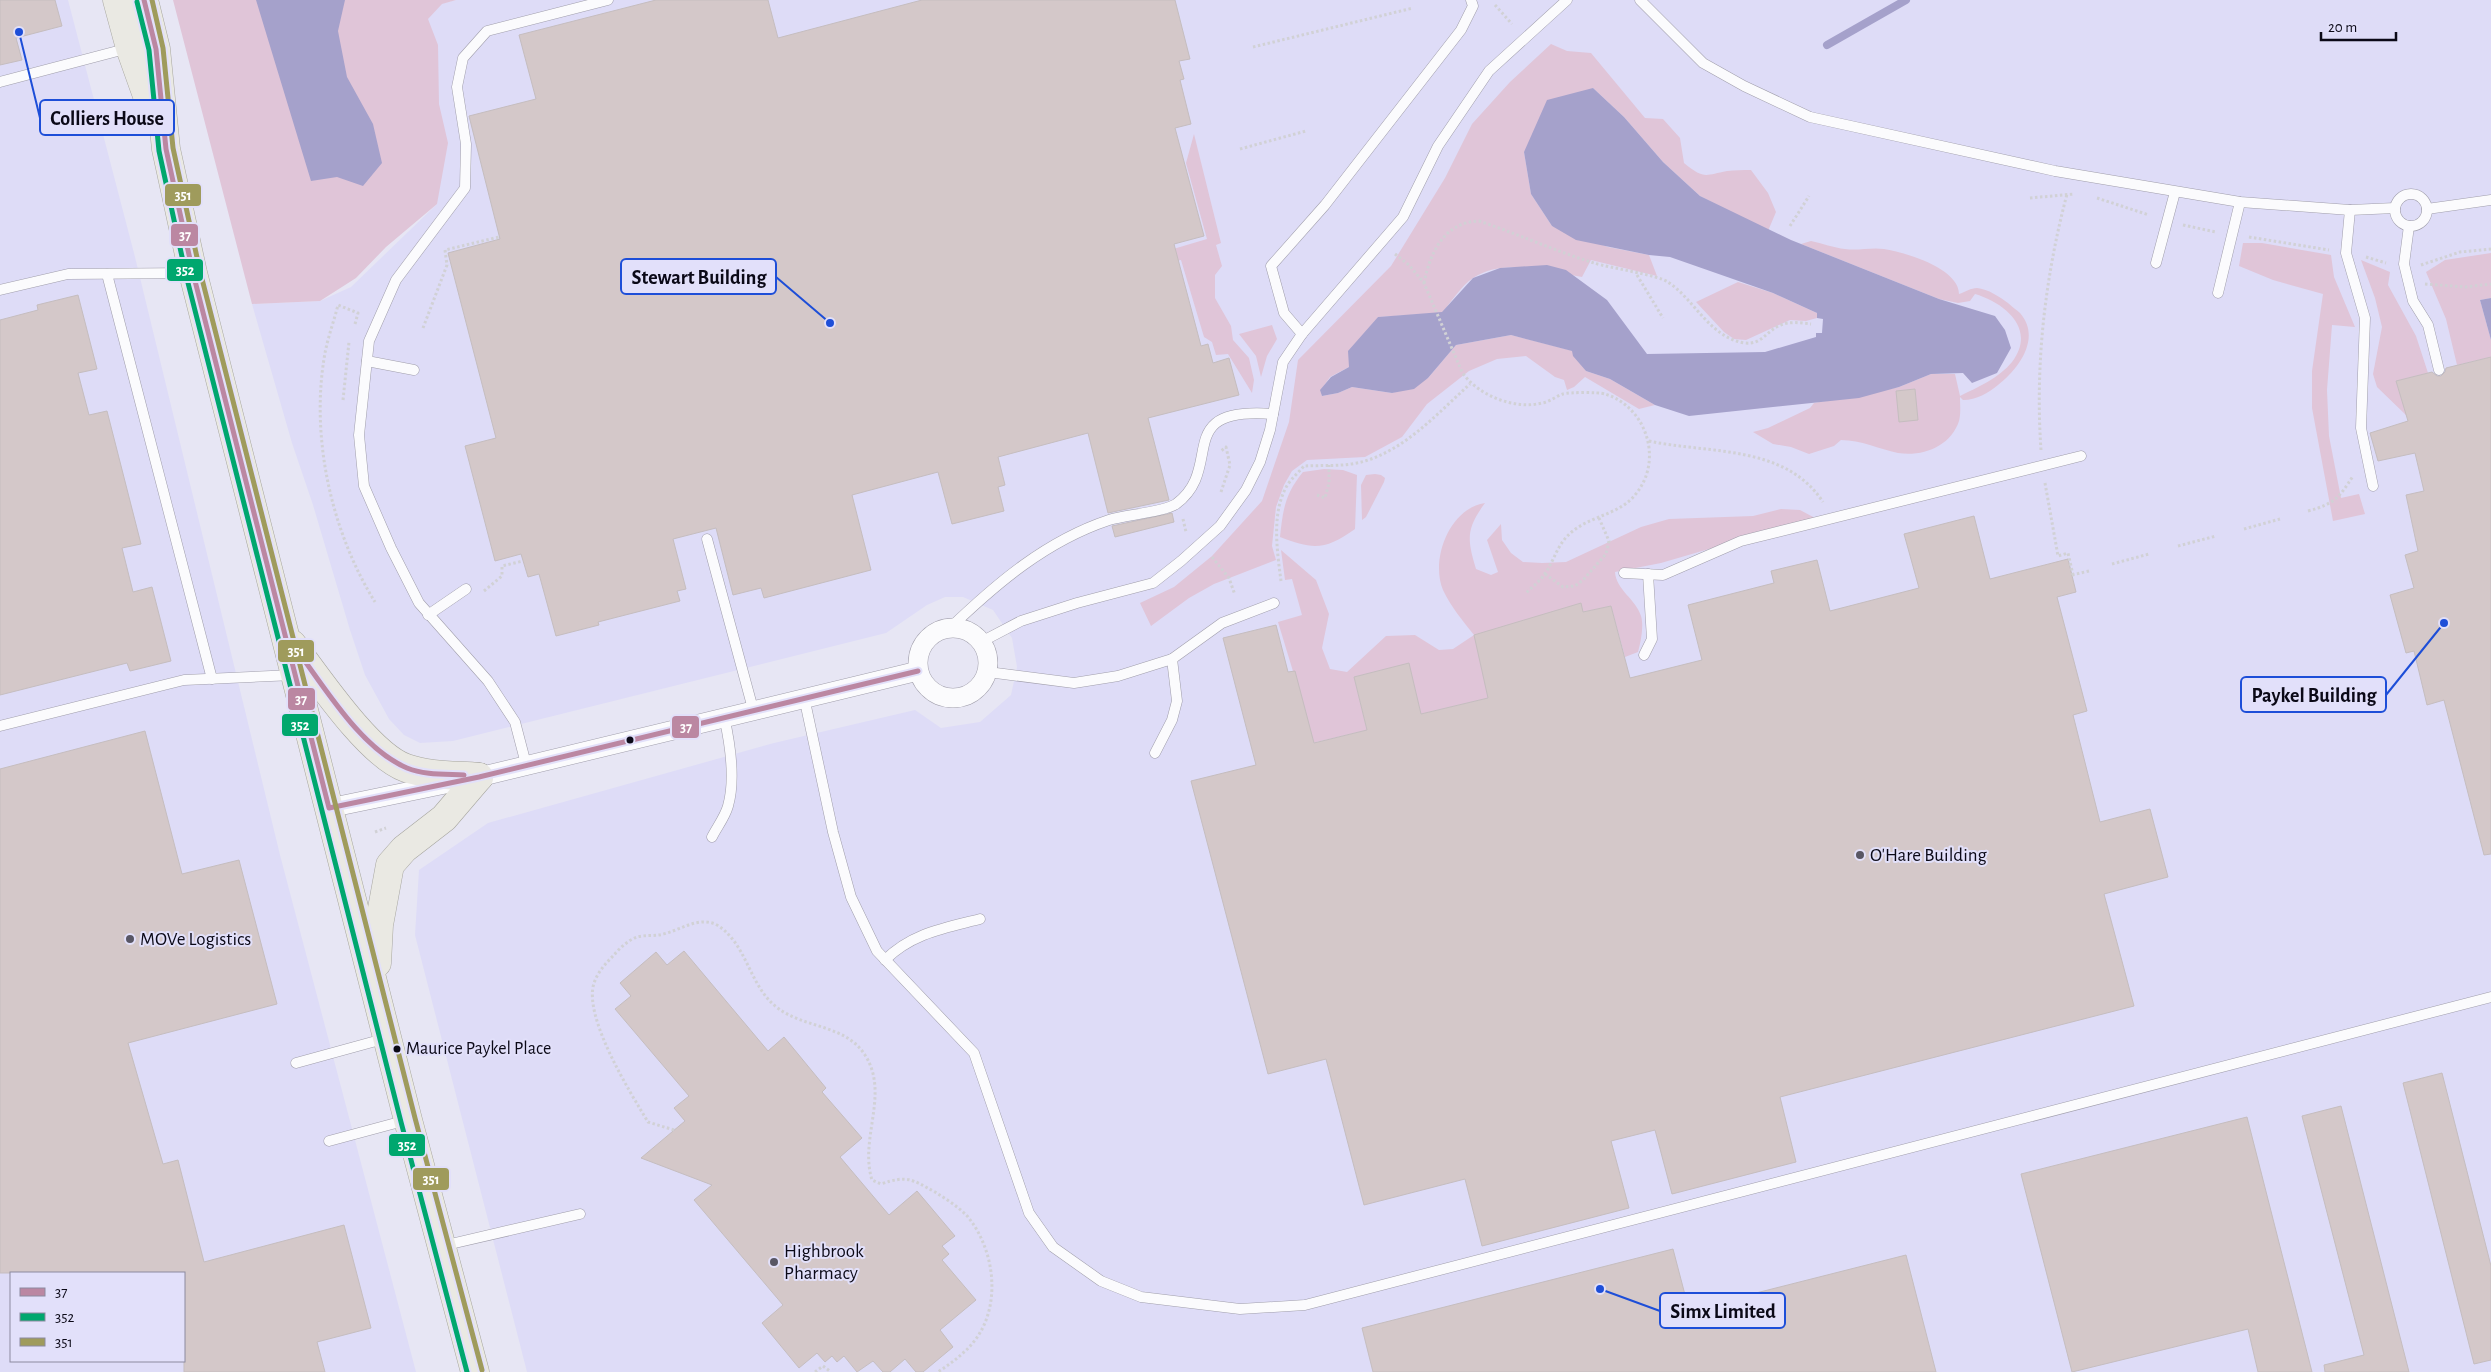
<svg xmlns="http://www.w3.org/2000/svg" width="2491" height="1372" viewBox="0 0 2491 1372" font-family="'Alegreya Sans',sans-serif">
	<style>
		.built { fill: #dedcf7; fill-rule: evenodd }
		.green { fill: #e0c5d8 }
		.water { fill: #a5a1cb }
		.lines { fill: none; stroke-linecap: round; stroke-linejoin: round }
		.stream { stroke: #a5a1cb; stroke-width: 8 }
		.building { fill: #d4c8c9; stroke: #c5bdbf }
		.service-casing { stroke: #a09eab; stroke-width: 11 }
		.minor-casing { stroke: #a09eab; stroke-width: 20 }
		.primary-casing { stroke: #a7a69f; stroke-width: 29 }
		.path { stroke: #d1d1d5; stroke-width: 3; stroke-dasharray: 2.5 2.5; stroke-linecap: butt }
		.service { stroke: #fbfbfd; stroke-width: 10 }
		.minor { stroke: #fbfbfd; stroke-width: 19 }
		.primary { stroke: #eae9e3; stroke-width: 28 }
		.bus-1-casing { stroke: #e2e0fa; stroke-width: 9 }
		.bus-2-casing { stroke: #e2e0fa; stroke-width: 9 }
		.bus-3-casing { stroke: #e2e0fa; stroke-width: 9 }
		.bus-1 { stroke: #bb87a2; stroke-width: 5 }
		.bus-2 { stroke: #00a76e; stroke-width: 5 }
		.bus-3 { stroke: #9f9b5c; stroke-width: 5 }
		.bus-dot { fill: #0b0917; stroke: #e2e0fa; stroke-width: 2 }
		.poi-dot { fill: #585664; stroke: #e2e0fa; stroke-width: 2 }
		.labels { text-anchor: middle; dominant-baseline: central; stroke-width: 4; stroke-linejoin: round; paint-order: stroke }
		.bus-label { font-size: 18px; fill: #0b0917; stroke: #e2e0fa; text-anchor: start }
		.poi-label { font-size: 19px; fill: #0b0917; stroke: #e2e0fa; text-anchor: start }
		.leader { fill: none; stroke: #1d4ed8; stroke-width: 2 }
		.callout-dot { fill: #1d4ed8; stroke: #e2e0fa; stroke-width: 2 }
		.callout { fill: #e2e0fa; stroke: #1d4ed8; stroke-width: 2 }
		.callout-label { font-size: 20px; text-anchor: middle; font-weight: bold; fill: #0b0917 }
		.line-badge { stroke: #e2e0fa; stroke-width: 2 }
		.badge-label { font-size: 14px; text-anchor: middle; font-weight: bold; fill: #fff }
	</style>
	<rect width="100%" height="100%" fill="#e7e6f4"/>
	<g class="built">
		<path d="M 0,0 L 68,0 L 135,257 L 280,855 L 416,1372 L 0,1372 ZM 11,1273 L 184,1273 L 184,1361 L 11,1361 Z"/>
		<polygon points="456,0 2491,0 2491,1372 527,1372 415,935 419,870 488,823 774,743 915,710 941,728 980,722 1011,695 1017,667 1012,638 993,610 963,597 945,597 927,605 886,633 453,741 420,743 404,735 389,719 365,675 350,630 313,505 292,443 252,304 320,301 351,287 437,204 419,9"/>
	</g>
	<g class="green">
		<polygon points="173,0 456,0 442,4 428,19 438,45 439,104 448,143 437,204 386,247 356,278 320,301 252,304"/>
		<path d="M 1551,44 L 1567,51 L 1591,53 L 1645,118 L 1663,119 L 1680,138 L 1684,163 C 1705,180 1705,175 1727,171 C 1735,170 1743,170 1751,170 L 1768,193 L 1776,212 L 1768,231 L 1700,196 L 1663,162 L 1624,117 L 1593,88 L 1524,152 L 1531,194 L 1552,226 L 1608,247 L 1649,255 L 1657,276 L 1591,260 L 1582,277 C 1549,271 1503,258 1473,278 C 1461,286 1451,302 1442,313 L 1378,317 L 1349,367 L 1330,377 L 1321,390 L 1322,396 L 1338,393 L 1352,387 L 1392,393 L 1428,378 L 1456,345 L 1511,335 L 1573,351 L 1586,371 L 1610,379 L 1655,405 L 1639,409 L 1585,377 L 1574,387 L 1567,390 L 1564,380 L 1555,377 L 1526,356 L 1497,359 L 1469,371 L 1427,404 L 1402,437 L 1365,457 L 1307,460 L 1292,471 L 1284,485 L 1276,507 L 1272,546 L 1276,560 L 1214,584 L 1189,598 L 1151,626 L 1140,603 L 1174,587 L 1212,556 L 1262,501 L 1289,422 L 1298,360 L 1391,266 L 1445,178 L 1472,124 L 1510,82 Z"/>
		<polygon points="1194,134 1221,243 1216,245 1222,266 1215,275 1215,298 1231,326 1233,340 1249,358 1254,380 1252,393 1228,354 1216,355 1212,342 1204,337 1181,260 1155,265 1153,255 1207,239 1186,163"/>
		<path d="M 1811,241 C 1822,243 1834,248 1845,249 C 1858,251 1871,247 1884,249 C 1904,252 1959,268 1959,294 C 1965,292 1971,288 1977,288 C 1988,289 2000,297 2008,303 C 2012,307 2017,310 2020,313 C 2042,338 2018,370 1998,385 C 1988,393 1977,400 1963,400 L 1960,397 C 1960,404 1961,414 1959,421 C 1951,446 1923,457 1898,453 C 1879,449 1861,440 1841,440 L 1834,446 L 1809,454 L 1791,447 L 1773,444 L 1753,432 L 1768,428 L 1810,408 L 1814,403 L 1899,387 L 1931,374 L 1955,374 L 1960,396 C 1978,387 1999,378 2012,362 C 2037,329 2005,303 1975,294 L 1970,301 L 1958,303 L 1939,299 L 1801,244 Z"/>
		<polygon points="2243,243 2262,243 2331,255 2334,277 2355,327 2332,325 2327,390 2329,436 2341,498 2359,494 2365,514 2333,521 2312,408 2312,371 2323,294 2273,280 2239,266"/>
		<polygon points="2491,253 2491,298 2480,300 2491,340 2491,357 2457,365 2446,319 2426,272 2445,260"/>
		<polygon points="2361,260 2390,272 2388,285 2416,336 2428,373 2396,381 2407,416 2377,387 2373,374 2382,327 2375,298"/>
		<polygon points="1738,282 1773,293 1817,313 1817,318 1806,321 1790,320 1746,340 1734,339 1724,332 1696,302"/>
		<polygon points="1272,325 1277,339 1267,356 1261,377 1256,356 1239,334"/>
		<path d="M 1324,469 L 1343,470 L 1357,475 L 1355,529 C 1326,550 1313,550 1280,537 C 1283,509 1285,494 1303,472 Z"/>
		<polygon points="1375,474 1381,475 1385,478 1384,482 1366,517 1362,520 1361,485 1366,475"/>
		<path d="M 1485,503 C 1466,529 1467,539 1476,569 L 1491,575 L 1498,572 L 1487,540 L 1501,524 L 1502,540 L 1511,553 L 1523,562 L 1542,563 L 1566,562 L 1641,527 L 1669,519 L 1753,516 L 1781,509 L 1800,510 L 1815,518 L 1661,563 L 1615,572 C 1616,590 1636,599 1641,616 C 1644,626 1641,641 1638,652 L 1625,657 L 1611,606 L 1583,612 L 1505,694 L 1421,714 L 1408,664 L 1354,677 L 1367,730 L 1308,744 L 1306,714 L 1278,622 L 1302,615 L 1292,579 L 1285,580 L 1281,550 L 1316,580 L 1329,614 L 1322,648 L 1330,669 L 1347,672 L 1386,636 L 1415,635 L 1439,650 L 1453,649 L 1474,635 C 1463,621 1451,607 1443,590 C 1430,559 1450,508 1485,503 Z"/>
	</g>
	<g class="water">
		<polygon points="256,0 345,0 338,31 347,77 373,124 382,163 363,186 337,177 311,181"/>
		<polygon points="1593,88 1624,117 1663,162 1700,196 1791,240 1939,299 1995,316 2005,330 2011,348 1997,373 1972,383 1963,373 1931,374 1899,387 1859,398 1689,416 1655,405 1610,379 1586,371 1573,356 1572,351 1511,335 1456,345 1428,378 1414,389 1392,393 1352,387 1338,393 1322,396 1320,390 1331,377 1349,367 1348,351 1378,317 1442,312 1473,278 1500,268 1547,265 1566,270 1607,300 1647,354 1765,352 1816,337 1816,333 1822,333 1823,319 1817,318 1817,313 1773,293 1670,257 1649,255 1576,240 1552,226 1531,194 1524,152 1547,100"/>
		<polygon points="2491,298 2491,340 2480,300"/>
	</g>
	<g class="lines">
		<polyline class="stream" points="1827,45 1906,0"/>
	</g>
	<g class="building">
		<polygon points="0,0 55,0 62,26 16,38 22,60 0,65"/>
		<polygon points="656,0 768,0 778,38 922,0 1175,0 1190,59 1179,61 1184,79 1180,80 1191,124 1175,128 1204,236 1174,244 1201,346 1208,344 1213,363 1229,358 1239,395 1148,418 1169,500 1108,513 1088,433 998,457 1005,485 998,487 1004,511 952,524 938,472 852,495 871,570 764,598 761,588 733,595 716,528 673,539 686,589 677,591 680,601 598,622 599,625 556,636 539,574 528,577 521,554 495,561 465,446 496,438 448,253 500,239 469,116 536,99 519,35"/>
		<polygon points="78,295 97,369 78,373 89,415 107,411 141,544 122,548 133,592 152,587 171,661 130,671 127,663 0,695 0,320 38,310 37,305"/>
		<polygon points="2491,357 2491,854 2484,855 2444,700 2427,705 2414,651 2406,653 2390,595 2414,588 2405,555 2418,551 2406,495 2424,491 2415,453 2378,461 2370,433 2408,421 2396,381 2432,372 2437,376 2441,376 2445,372 2446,368"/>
		<polygon points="1915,389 1918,420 1899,422 1896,391"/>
		<polygon points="1172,513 1174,522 1115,537 1112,526"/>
		<polygon points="1974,516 1990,579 2068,559 2076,592 2057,597 2087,711 2073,715 2100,822 2150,809 2168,877 2104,894 2134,1006 1780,1097 1796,1162 1672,1194 1655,1130 1611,1141 1629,1208 1482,1246 1465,1179 1364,1205 1326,1059 1268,1074 1191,781 1256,765 1223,638 1276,625 1288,672 1295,671 1314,743 1367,730 1354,677 1409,663 1421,714 1488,698 1474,635 1581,603 1583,612 1611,606 1630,678 1702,660 1688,605 1774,583 1771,571 1817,560 1830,611 1919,588 1904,534"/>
		<polygon points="145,731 182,874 239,860 277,1004 128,1043 163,1164 178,1160 204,1262 344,1225 371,1328 317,1342 325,1372 184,1372 184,1273 0,1273 0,769"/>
		<polygon points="684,951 768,1051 784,1037 826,1088 822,1092 862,1138 840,1157 889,1215 917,1191 955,1236 942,1246 949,1254 942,1260 976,1300 940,1330 953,1347 923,1372 916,1372 905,1359 890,1372 883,1372 873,1361 857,1372 844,1356 837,1362 832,1356 825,1362 817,1353 799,1368 762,1323 783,1305 694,1200 712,1185 641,1158 685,1121 674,1108 689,1096 615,1009 631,996 620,983 656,952 667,965"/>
		<polygon points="2442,1073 2491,1266 2491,1360 2474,1364 2403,1083"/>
		<polygon points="2341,1106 2409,1372 2325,1372 2324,1365 2364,1355 2302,1116"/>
		<polygon points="2247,1117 2312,1372 2258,1372 2248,1329 2072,1372 2021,1174"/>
		<polygon points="1673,1249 1689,1310 1906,1255 1936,1372 1373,1372 1362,1328"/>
	</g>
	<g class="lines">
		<g class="service-casing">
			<g id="service">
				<polyline points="1640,0 1703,63 1744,86 1810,117 2055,171 2240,202 2350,210 2395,208"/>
				<polyline points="0,82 129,48"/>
				<circle cx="2411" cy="210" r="16"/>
				<polyline points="2427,209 2491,200"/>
				<polyline points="2350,210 2346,253 2365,318 2361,428 2373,486"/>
				<polyline points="2409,226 2404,264 2413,301 2428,325 2439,370"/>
				<polyline points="2156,263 2175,192"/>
				<polyline points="107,274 212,679"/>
				<polyline points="0,290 68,274 192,273"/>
				<polyline points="2218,293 2240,202"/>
				<polyline points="1302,334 1284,313 1271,266 1325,205 1461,30 1473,6 1471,0"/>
				<polyline points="367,361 414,370"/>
				<polyline points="707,539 753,709"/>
				<polyline points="1624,573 1663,575 1741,541 2081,456"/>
				<polyline points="428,615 466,589"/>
				<path d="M 950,628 C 997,583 1046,541 1109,520 C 1125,515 1164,512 1176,504 C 1226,467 1170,406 1273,414"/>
				<polyline points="981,642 1021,621 1077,603 1153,583 1181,561 1220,526 1246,490 1260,462 1270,430 1283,362 1302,334 1403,217 1438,146 1489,71 1567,0"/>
				<polyline points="1644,655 1652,639 1648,574"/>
				<polyline points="1172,659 1222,623 1274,603"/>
				<polyline points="988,672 1074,683 1118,676 1172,659 1177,701 1172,720 1155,753"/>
				<polyline points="804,697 833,832 851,897 877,951 974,1053 1029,1213 1053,1247 1101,1281 1141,1297 1240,1309 1305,1305 2491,997"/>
				<polyline points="0,726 184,680 294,675"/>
				<polyline points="526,764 515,722 488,681 419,603 391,548 364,486 359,435 369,341 396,280 465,188 466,144 457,87 463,58 487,31 608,0"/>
				<path d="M 712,837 C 717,827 725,817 728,806 C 736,778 730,743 724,716"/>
				<path d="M 885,960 C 912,933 945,928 980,919"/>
				<polyline points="296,1063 387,1038"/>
				<polyline points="329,1141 407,1120"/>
				<polyline points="442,1246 580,1214"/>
			</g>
		</g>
		<g class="minor-casing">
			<g id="minor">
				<circle cx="953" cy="663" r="35"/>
				<polyline points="329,808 479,777 918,671"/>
			</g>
		</g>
		<g class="primary-casing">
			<g id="primary">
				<polyline points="117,0 130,48 151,107"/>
				<polyline points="144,0 156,49 166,149 193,273 408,1120 475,1372"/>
				<path d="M 292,644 C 317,677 369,755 406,768 C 429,776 456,775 479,777"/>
				<polyline points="377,963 379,925 390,865 404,849 444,818 479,777"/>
			</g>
		</g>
		<g class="path">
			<polyline points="1495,5 1512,24"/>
			<polyline points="1253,47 1413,8"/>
			<polyline points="1240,149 1306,131"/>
			<polyline points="2030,198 2074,194"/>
			<polyline points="2097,198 2149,215"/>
			<polyline points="2183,225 2216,232"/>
			<polyline points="1790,226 1809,196"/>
			<polyline points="2249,237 2329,250"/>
			<path d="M 1395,254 L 1409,265 L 1424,283 L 1462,372 C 1477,395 1514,410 1542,403 C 1550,402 1556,396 1563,394 C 1570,392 1598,392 1605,394 C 1647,407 1664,461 1635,495 C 1620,514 1591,516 1573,531 C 1557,543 1555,560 1544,575 C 1539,582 1531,588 1525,594"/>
			<polyline points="2366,257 2386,263"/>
			<polyline points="2421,265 2460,252 2491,249"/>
			<polyline points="1637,275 1663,318"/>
			<path d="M 1424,283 C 1430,253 1444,222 1479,221 C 1518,234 1555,251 1594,263 C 1610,268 1658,275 1668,282 C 1695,300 1710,338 1745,343 C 1762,345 1767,330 1781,325 C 1789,321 1802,323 1811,324"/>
			<polyline points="2425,284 2465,287 2491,284"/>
			<path d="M 355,324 L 358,313 L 338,305 C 334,321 328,337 325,353 C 310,436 331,531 375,602"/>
			<polyline points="423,328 447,265 445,250 499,237"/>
			<polyline points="343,400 349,342"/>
			<path d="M 1649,441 C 1708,454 1785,444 1823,502"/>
			<path d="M 2041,450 C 2035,364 2045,277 2067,194"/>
			<polyline points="2045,483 2058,556 2068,553 2073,575"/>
			<polyline points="1221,492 1230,465 1226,447 1221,451"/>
			<polyline points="1317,495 1325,498 1329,483 1329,465"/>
			<path d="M 2308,511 C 2334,504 2339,498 2353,476"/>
			<polyline points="1183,519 1186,532"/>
			<polyline points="2244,529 2280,519"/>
			<polyline points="2178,546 2216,536"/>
			<polyline points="1212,557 1229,578 1235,595"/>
			<polyline points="2112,564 2149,554"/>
			<polyline points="1545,574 1563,587 1575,586 1583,580 1606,554 1609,541 1599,518"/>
			<polyline points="2072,575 2089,571"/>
			<path d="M 1281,581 C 1277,550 1271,511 1288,484 C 1293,477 1299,472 1304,466 C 1323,465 1346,467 1365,461 C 1406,449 1439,412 1470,384"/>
			<polyline points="484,591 502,576 502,566 523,561"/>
			<polyline points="375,832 386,828"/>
			<path d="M 674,1130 L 648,1122 C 630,1092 583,1017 594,983 C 598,972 605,964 613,956 C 619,949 628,940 637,937 C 644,935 652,936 659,935 C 678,932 698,915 717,925 C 748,944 749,988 779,1009 C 805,1028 846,1025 865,1055 C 890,1094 859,1138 872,1180 L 881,1184 C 908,1175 911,1179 935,1192 C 946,1199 959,1207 968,1217 C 994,1249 1001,1301 978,1336 C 968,1351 953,1362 938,1372"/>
			<polyline points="815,1372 823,1366 831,1372"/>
		</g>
		<use href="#service" class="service"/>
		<use href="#minor" class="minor"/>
		<use href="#primary" class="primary"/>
		<g class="bus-1-casing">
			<g id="bus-1">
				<polyline points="144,0 156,49 166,149 193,273 329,808 479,777 918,671"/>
				<path d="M 299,653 C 327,691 362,749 407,768 C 424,775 445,774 464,775"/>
			</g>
		</g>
		<g class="bus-2-casing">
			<polyline id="bus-2" points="137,2 149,50 159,151 186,275 401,1122 467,1372"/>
		</g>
		<g class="bus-3-casing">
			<polyline id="bus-3" points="152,0 163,48 173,148 200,271 415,1118 482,1370"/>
		</g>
		<use href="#bus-1" class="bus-1"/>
		<use href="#bus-2" class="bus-2"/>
		<use href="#bus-3" class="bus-3"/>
	</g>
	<g class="bus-dot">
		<circle cx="630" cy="740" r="4.5"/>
		<circle cx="397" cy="1049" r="4.5"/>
	</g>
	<g class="poi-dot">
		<circle cx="1860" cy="855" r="5"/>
		<circle cx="130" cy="939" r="5"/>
		<circle cx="774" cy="1262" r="5"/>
	</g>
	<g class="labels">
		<g class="bus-label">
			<text x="406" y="1049">Maurice Paykel Place</text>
		</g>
		<g class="poi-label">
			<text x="1870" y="855">O'Hare Building</text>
			<text x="140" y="939">MOVe Logistics</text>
			<text x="784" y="1251">Highbrook<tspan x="784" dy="22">Pharmacy</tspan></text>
		</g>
	</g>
	<path class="leader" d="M19 32L40 118M830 323L776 277M2444 623L2386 695M1600 1289L1660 1311"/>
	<g class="callout-dot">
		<circle cx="19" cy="32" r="5"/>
		<circle cx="830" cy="323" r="5"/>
		<circle cx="2444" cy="623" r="5"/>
		<circle cx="1600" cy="1289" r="5"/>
	</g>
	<g class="callout">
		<rect x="40" y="100" width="134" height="35" rx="5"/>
		<rect x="621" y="259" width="155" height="35" rx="5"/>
		<rect x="2241" y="677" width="145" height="35" rx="5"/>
		<rect x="1660" y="1293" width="125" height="35" rx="5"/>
	</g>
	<g class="callout-label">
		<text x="107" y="125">Colliers House</text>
		<text x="699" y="284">Stewart Building</text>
		<text x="2314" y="702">Paykel Building</text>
		<text x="1723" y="1318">Simx Limited</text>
	</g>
	<g class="line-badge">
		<rect x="164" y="183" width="38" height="24" rx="5" fill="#9f9b5c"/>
		<rect x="170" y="223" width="29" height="24" rx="5" fill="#bb87a2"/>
		<rect x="166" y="258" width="38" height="24" rx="5" fill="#00a76e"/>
		<rect x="277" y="639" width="38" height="24" rx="5" fill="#9f9b5c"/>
		<rect x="287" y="687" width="29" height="24" rx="5" fill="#bb87a2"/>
		<rect x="281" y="713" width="38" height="24" rx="5" fill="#00a76e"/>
		<rect x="671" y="715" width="29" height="24" rx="5" fill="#bb87a2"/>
		<rect x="388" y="1133" width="38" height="24" rx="5" fill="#00a76e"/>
		<rect x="412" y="1167" width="38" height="24" rx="5" fill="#9f9b5c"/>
	</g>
	<g class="badge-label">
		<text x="183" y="200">351</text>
		<text x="185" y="240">37</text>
		<text x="185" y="275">352</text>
		<text x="296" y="656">351</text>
		<text x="301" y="704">37</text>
		<text x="300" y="730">352</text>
		<text x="686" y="732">37</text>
		<text x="407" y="1150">352</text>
		<text x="431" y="1184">351</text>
	</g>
	<rect x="10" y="1272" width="175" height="90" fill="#e2e0fa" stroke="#8c8a9f"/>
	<rect x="20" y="1288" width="25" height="8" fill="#bb87a2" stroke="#8c8a9f"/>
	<text x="55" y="1297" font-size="15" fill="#0b0917">37</text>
	<rect x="20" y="1313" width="25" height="8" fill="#00a76e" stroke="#8c8a9f"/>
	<text x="55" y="1322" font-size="15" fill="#0b0917">352</text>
	<rect x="20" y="1338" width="25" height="8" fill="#9f9b5c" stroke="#8c8a9f"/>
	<text x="55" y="1347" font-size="15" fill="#0b0917">351</text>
	<path d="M2321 32v8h75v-8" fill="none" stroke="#0b0917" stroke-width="2.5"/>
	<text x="2328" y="32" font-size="15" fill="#0b0917" stroke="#e2e0fa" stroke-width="4" paint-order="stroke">20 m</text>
</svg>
